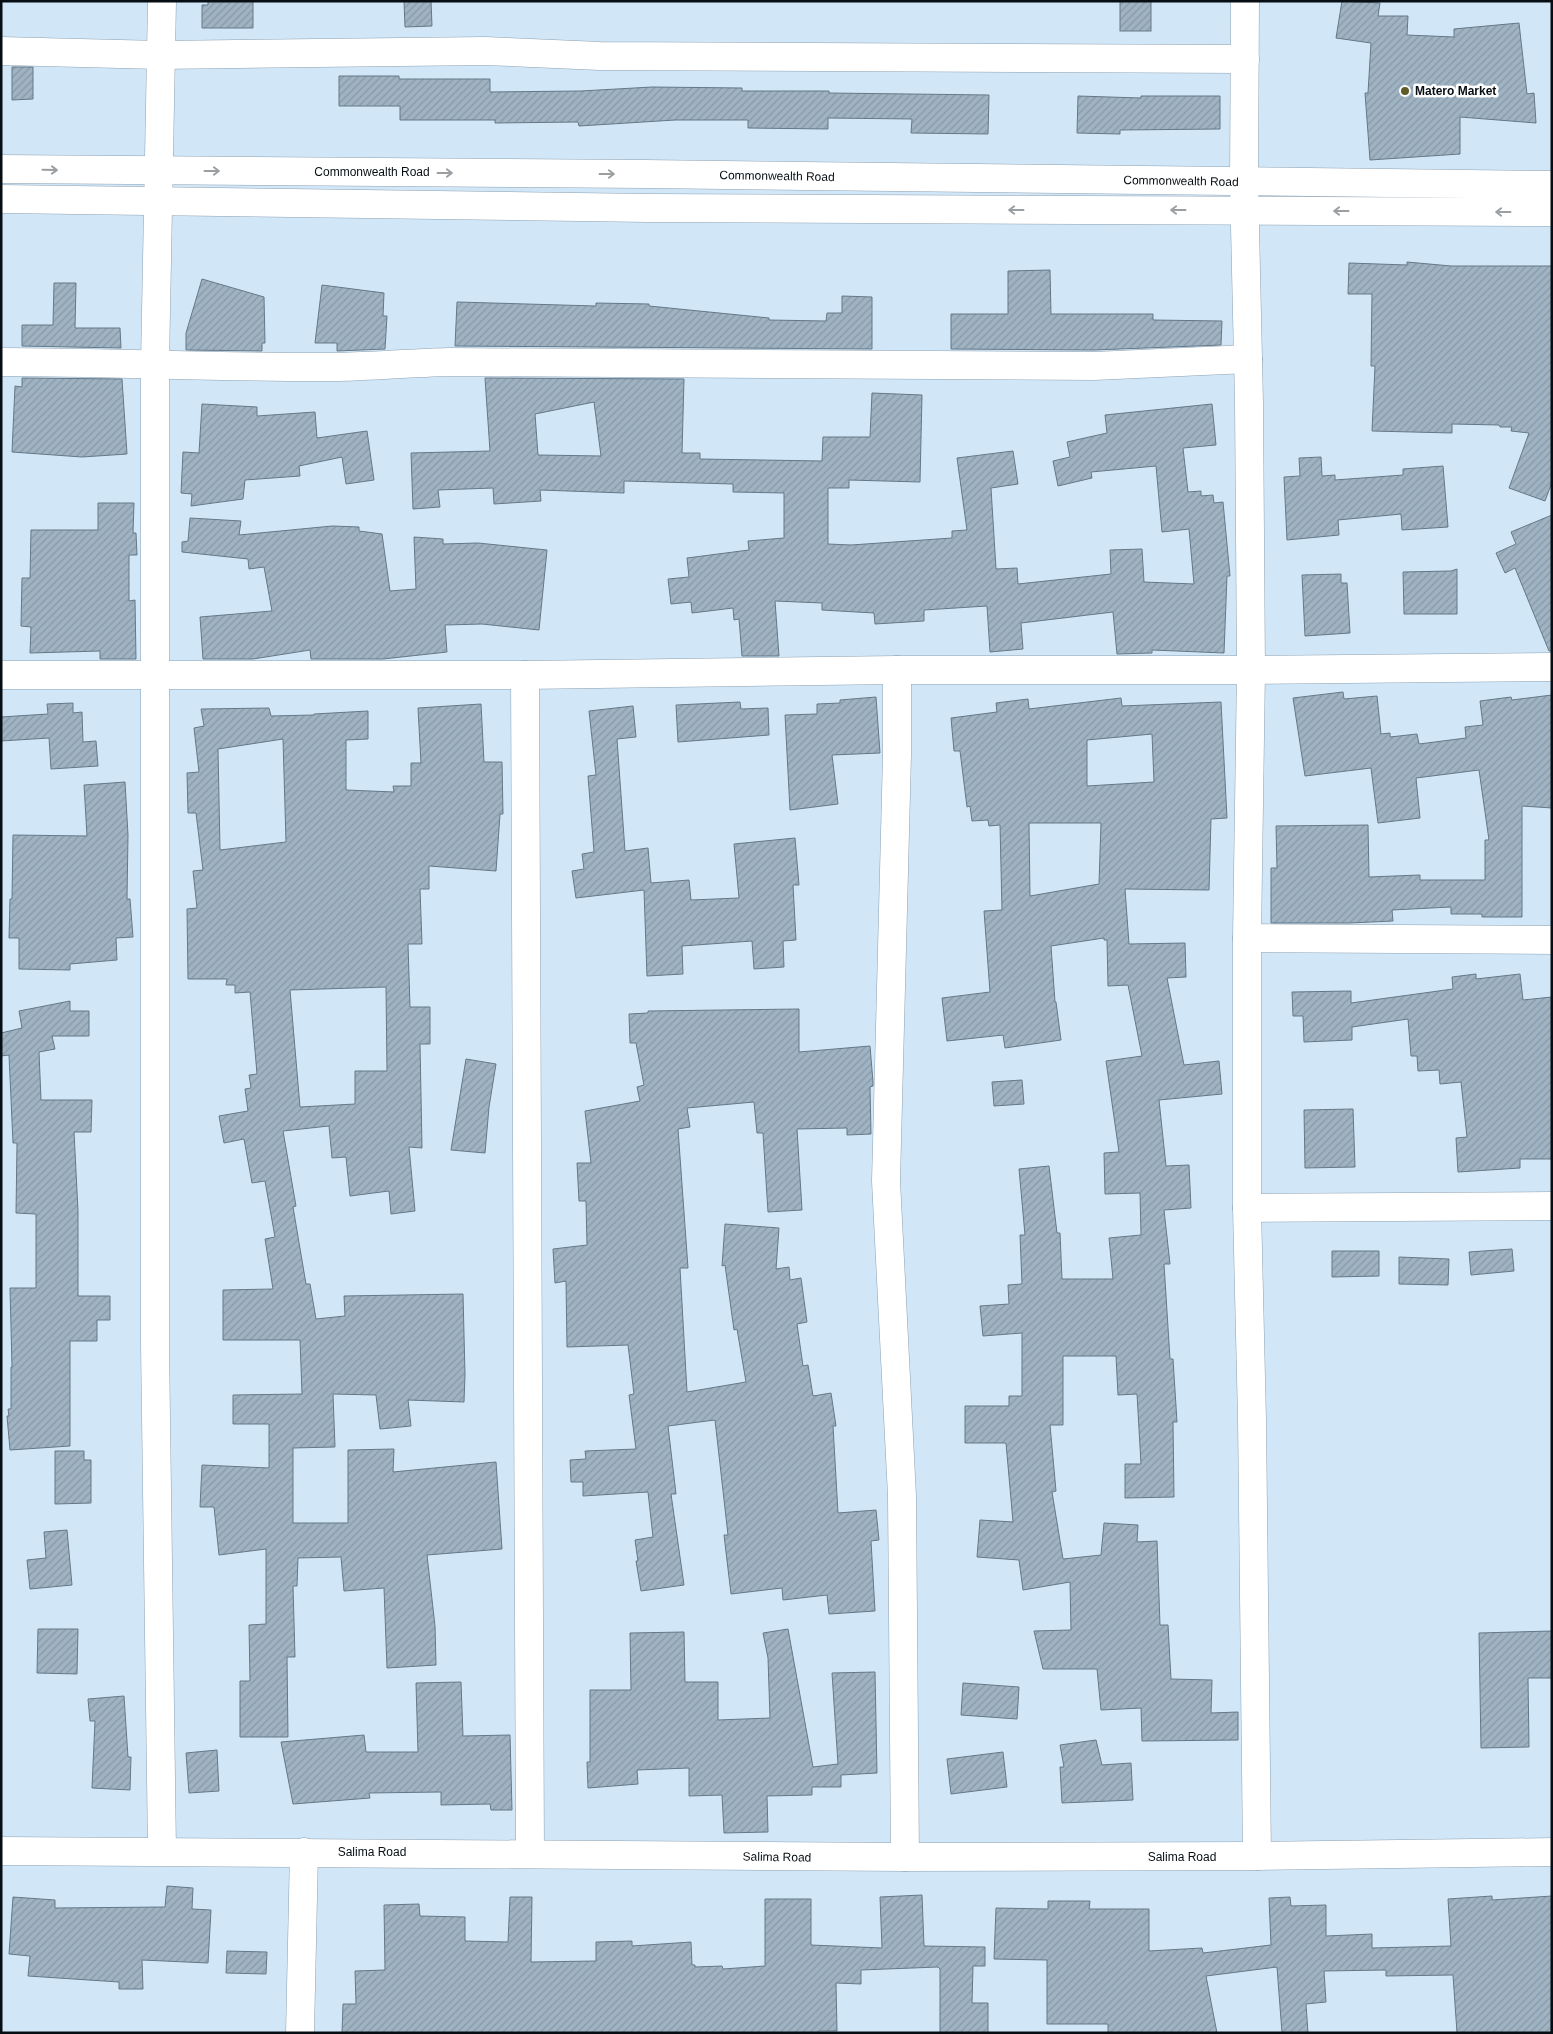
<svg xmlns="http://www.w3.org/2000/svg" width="1553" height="2034" viewBox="0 0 1553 2034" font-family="Helvetica,sans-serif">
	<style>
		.building { fill: url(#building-hatch); stroke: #657887; fill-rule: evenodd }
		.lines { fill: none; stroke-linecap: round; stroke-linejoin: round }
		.minor-casing { stroke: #8da1b1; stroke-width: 29 }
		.secondary-casing { stroke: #8da1b1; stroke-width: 29 }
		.minor { stroke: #fff; stroke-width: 28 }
		.secondary { stroke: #fff; stroke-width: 28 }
		.oneway { stroke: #9c9fa1 }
		.poi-dot { fill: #5e5b27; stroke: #fff; stroke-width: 2 }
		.labels { text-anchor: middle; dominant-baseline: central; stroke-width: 5; stroke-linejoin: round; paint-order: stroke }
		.poi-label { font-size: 12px; font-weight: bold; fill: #070e13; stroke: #fff; text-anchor: start }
		.street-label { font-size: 12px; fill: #070e13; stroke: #fff }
	</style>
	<defs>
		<pattern id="building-hatch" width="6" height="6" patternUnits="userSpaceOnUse" patternTransform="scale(1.25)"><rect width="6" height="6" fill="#9fb3c3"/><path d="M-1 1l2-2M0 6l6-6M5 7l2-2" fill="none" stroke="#8799a7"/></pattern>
	</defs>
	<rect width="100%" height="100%" fill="#d1e7f8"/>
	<g class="building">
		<polygon points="208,1 253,1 253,28 202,28 202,5 208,5"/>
		<polygon points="404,1 431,1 432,26 405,27"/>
		<rect x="1120" y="1" width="31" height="30"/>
		<polygon points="1342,1 1380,3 1378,16 1408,16 1407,35 1454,37 1454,29 1519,23 1527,94 1534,93 1536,123 1460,117 1460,154 1370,160 1365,93 1368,93 1371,43 1336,38"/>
		<polygon points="12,67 33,67 33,99 12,100"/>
		<polygon points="339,76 399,76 399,79 490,79 490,92 581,91 652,87 742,88 742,91 829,91 829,93 989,95 988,134 911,133 912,119 828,118 828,129 748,128 748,120 675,120 579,126 578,122 495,123 495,120 400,120 400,106 339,106"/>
		<polygon points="1078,96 1141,98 1141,96 1220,96 1220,129 1120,130 1120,134 1077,133"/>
		<polygon points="1407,262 1451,266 1552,266 1552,482 1545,501 1509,488 1529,433 1511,431 1512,427 1500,427 1499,425 1452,424 1452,433 1372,431 1375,366 1371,366 1372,294 1348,294 1349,263 1407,265"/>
		<polygon points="1050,270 1051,314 1153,314 1153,320 1222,321 1221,345 1094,350 951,349 951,314 1008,314 1008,271"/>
		<polygon points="202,279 264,297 265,343 262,343 262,351 186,350 186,333"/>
		<polygon points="54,283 76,283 75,328 120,328 121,348 22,346 22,325 53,325"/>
		<polygon points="322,285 384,293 383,316 387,316 385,349 337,351 337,343 315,343"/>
		<polygon points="842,296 872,297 872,349 455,346 457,302 596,306 596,303 649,304 649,306 769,318 769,320 826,321 827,313 842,313"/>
		<polygon points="22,378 122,379 127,454 82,457 12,452 15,386 22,387"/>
		<path d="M 485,378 L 684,379 L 682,453 L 700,453 L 700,459 L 822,461 L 823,437 L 870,437 L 872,393 L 922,395 L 920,482 L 849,480 L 849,488 L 828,488 L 828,544 L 851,545 L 952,538 L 952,531 L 967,530 L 957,458 L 1013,451 L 1018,484 L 991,488 L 996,569 L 1017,568 L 1018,584 L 1111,574 L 1110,550 L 1142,549 L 1144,582 L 1194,584 L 1189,529 L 1162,532 L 1156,466 L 1091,472 L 1092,478 L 1058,486 L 1053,461 L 1070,457 L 1067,442 L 1107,433 L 1105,415 L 1212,404 L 1216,445 L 1183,448 L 1188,492 L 1201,491 L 1201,496 L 1213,495 L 1214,503 L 1223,502 L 1230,576 L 1227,576 L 1224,653 L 1152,650 L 1152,653 L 1117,654 L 1113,612 L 1021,623 L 1023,649 L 990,652 L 987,606 L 924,610 L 924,621 L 875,624 L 874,613 L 822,610 L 822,603 L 775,601 L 779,656 L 742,656 L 739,619 L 734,620 L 733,608 L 692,613 L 691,602 L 671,604 L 668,579 L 689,577 L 687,558 L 749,550 L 748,541 L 784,538 L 784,493 L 733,492 L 733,484 L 624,481 L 624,493 L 540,490 L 541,501 L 494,504 L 493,488 L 438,490 L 440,507 L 413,509 L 411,453 L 490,451 ZM 594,402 L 601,456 L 538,455 L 535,414 Z"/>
		<polygon points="202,404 257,407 257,416 315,412 317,438 367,431 374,480 346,484 342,457 299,466 300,476 245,480 243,499 191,506 192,494 181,493 183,452 199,453"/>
		<polygon points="1321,457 1322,476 1335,475 1335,480 1403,475 1403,469 1443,466 1448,527 1402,530 1401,514 1338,520 1339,535 1287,540 1284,477 1300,476 1299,458"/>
		<polygon points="98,503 134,503 133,533 136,533 137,555 129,555 129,601 135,600 136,659 100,659 100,651 30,653 31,627 21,626 22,578 30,578 31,530 98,530"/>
		<polygon points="1552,515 1552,651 1549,651 1515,568 1505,573 1496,553 1516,544 1511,532"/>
		<polygon points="190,518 241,521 239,535 332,526 359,527 359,531 382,534 390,591 416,589 414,537 443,539 443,544 478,543 547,550 539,630 482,624 445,625 447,652 383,659 311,659 310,650 253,659 203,659 200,617 272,611 264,567 249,569 248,559 182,552 182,542 188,541"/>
		<polygon points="1457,569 1457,614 1404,614 1403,572 1451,571"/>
		<polygon points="1341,574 1341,583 1347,583 1350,633 1305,636 1302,575"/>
		<polygon points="1343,692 1344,699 1377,696 1381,734 1390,733 1390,737 1417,734 1419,744 1466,738 1465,727 1483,725 1480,701 1511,697 1512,700 1552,695 1552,808 1522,806 1522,917 1482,917 1482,914 1451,914 1451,907 1392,910 1393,921 1349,923 1271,923 1271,868 1277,868 1276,826 1368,825 1369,877 1420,875 1420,880 1485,880 1485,840 1489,840 1479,770 1416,778 1420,818 1378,823 1371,768 1305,776 1293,698"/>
		<polygon points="876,697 880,753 832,755 838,804 790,810 785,715 817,714 817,704 840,703 840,700"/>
		<path d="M 1121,698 L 1122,706 L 1221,702 L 1227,818 L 1211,819 L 1209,890 L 1125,889 L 1129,944 L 1185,943 L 1186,977 L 1167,978 L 1184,1065 L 1219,1061 L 1222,1094 L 1159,1100 L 1166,1166 L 1189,1165 L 1191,1208 L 1164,1210 L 1170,1264 L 1164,1264 L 1170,1359 L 1173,1359 L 1177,1422 L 1173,1422 L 1174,1497 L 1125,1498 L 1125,1464 L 1141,1464 L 1137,1394 L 1118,1395 L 1116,1356 L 1063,1356 L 1063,1425 L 1050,1425 L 1056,1491 L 1052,1492 L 1063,1559 L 1101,1555 L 1104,1523 L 1138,1525 L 1137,1542 L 1157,1541 L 1160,1625 L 1168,1625 L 1171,1679 L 1212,1680 L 1211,1713 L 1238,1712 L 1238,1740 L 1142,1741 L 1141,1708 L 1101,1710 L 1097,1669 L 1043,1669 L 1034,1631 L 1071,1630 L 1070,1582 L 1023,1590 L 1019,1560 L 977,1557 L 980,1520 L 1013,1522 L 1006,1443 L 965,1443 L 965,1406 L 1009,1406 L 1009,1396 L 1022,1396 L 1022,1333 L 983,1336 L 980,1306 L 1009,1304 L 1008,1285 L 1022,1284 L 1020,1235 L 1025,1235 L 1019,1169 L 1049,1166 L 1057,1233 L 1060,1233 L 1062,1279 L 1113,1279 L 1109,1238 L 1141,1235 L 1140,1193 L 1105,1194 L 1104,1153 L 1119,1152 L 1106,1061 L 1142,1056 L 1128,985 L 1108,986 L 1107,940 L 1104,940 L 1104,938 L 1051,946 L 1055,1002 L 1056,1002 L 1061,1040 L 1005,1048 L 1003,1035 L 947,1041 L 942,998 L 990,992 L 984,911 L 1002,910 L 1000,825 L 989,826 L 988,820 L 972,821 L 970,806 L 967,807 L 960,751 L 954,751 L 951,718 L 997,712 L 996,703 L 1028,699 L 1029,709 ZM 1152,734 L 1154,782 L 1087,786 L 1087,740 ZM 1029,823 L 1101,823 L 1099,884 L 1030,896 Z"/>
		<polygon points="740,702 741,709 768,708 769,735 678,742 676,705"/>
		<polygon points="73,703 73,713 82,712 83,742 96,741 98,766 51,769 49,738 1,741 1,717 48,714 47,704"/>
		<path d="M 481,704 L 484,762 L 502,762 L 503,814 L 500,814 L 496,871 L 429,866 L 429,889 L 420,889 L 422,944 L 408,944 L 410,1007 L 430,1007 L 430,1044 L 420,1044 L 422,1148 L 409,1147 L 415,1211 L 391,1214 L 389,1191 L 350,1196 L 346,1157 L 332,1158 L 329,1126 L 283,1131 L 296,1206 L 293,1207 L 306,1284 L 310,1284 L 316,1319 L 345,1316 L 344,1296 L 463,1294 L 465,1375 L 464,1402 L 408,1400 L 411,1426 L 380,1429 L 376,1395 L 333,1394 L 335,1447 L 293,1448 L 293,1523 L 348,1523 L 348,1450 L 394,1449 L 393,1472 L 496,1462 L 502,1549 L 427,1555 L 435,1626 L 436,1665 L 387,1668 L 384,1588 L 344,1591 L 341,1557 L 298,1558 L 297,1586 L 293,1586 L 295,1657 L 287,1657 L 288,1737 L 240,1737 L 240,1681 L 250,1681 L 249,1625 L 266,1624 L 266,1549 L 219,1555 L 214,1507 L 200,1507 L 202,1465 L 269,1468 L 269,1424 L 233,1424 L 233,1395 L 302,1394 L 300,1340 L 223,1340 L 223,1290 L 273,1289 L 265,1239 L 275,1237 L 265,1181 L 252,1183 L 244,1139 L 224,1143 L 219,1116 L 248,1111 L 245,1089 L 251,1088 L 249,1075 L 257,1074 L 250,992 L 235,993 L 235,985 L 226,985 L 227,979 L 188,979 L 187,909 L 197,908 L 193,871 L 203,870 L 196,813 L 188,813 L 187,773 L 199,772 L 194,728 L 204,726 L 201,709 L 269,708 L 271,716 L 314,715 L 314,714 L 368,711 L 368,739 L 346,740 L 346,790 L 394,792 L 393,786 L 411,786 L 411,763 L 421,763 L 418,708 ZM 283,739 L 286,842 L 220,850 L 218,749 ZM 386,987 L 387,1071 L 355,1071 L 355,1104 L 300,1107 L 290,990 Z"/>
		<polygon points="633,706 636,737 617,739 625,851 648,848 651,883 689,880 691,900 739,898 734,844 795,838 799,885 793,885 796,940 783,941 784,967 754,969 752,941 682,946 683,974 647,976 644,890 576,898 572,871 584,869 582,854 594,852 588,776 596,775 589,711"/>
		<polygon points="125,782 128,835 127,899 130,899 133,937 116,938 117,960 70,964 70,970 19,969 19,938 9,938 10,899 12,899 13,835 87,836 84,785"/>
		<polygon points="1476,974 1476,979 1520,974 1523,1000 1552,997 1552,1159 1520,1159 1520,1168 1458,1172 1456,1138 1467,1137 1461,1082 1440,1084 1439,1070 1418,1071 1417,1056 1411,1056 1408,1019 1352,1027 1352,1040 1304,1042 1303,1016 1293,1016 1292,992 1351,991 1351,1003 1453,989 1452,977"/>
		<polygon points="70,1001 70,1011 89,1011 89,1036 52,1036 55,1049 39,1052 41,1100 92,1100 91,1132 74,1132 78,1211 78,1296 110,1296 110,1320 97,1320 97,1341 70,1341 70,1446 10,1450 7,1416 9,1416 8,1409 11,1409 11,1367 12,1367 10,1288 36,1288 36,1214 16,1213 17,1143 13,1143 9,1055 1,1056 1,1033 22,1028 19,1011"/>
		<polygon points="799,1009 799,1052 870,1046 873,1082 873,1086 870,1087 871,1134 847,1135 847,1128 797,1129 802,1210 768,1212 763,1133 757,1133 754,1102 687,1108 690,1127 678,1129 688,1268 680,1268 687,1392 746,1382 737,1329 734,1330 725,1265 722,1266 725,1224 779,1228 776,1269 789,1267 790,1280 801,1278 807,1322 797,1324 803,1366 808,1365 813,1396 831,1393 836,1426 833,1426 838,1513 876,1510 879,1540 871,1541 875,1611 829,1614 827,1595 783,1600 782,1588 731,1594 724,1535 728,1535 715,1420 668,1426 676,1494 671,1494 684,1585 641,1591 636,1561 638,1561 635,1540 653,1537 648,1492 583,1496 583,1482 571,1482 570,1460 586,1459 585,1451 636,1449 629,1395 634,1394 628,1345 567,1347 566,1281 555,1283 553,1249 587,1245 586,1201 579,1201 577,1163 591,1163 585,1111 640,1101 637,1087 644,1085 636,1043 630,1043 629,1014 648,1013 648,1011"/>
		<polygon points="466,1059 496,1064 489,1107 485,1153 451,1150"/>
		<polygon points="1022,1080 1024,1104 994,1106 992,1082"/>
		<polygon points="1353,1109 1355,1167 1305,1168 1304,1110"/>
		<polygon points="1512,1249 1514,1271 1471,1275 1469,1252"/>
		<polygon points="1332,1251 1379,1251 1379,1276 1332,1277"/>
		<polygon points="1399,1257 1449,1259 1448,1285 1399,1284"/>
		<polygon points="55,1451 84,1451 84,1460 91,1460 91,1503 55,1504"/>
		<polygon points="67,1530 72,1585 30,1589 27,1560 46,1558 44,1532"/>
		<polygon points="38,1629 78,1629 77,1674 37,1673"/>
		<polygon points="788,1629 813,1767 838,1764 832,1673 875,1672 877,1773 841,1775 841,1787 812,1787 812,1795 767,1796 768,1832 724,1833 722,1795 689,1796 689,1768 637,1770 638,1784 588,1788 587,1762 590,1762 590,1690 631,1690 630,1633 684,1632 685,1682 718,1682 718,1720 770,1718 768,1658 763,1633"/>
		<polygon points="1552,1631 1552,1678 1528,1678 1529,1747 1481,1748 1479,1633"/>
		<polygon points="461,1682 463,1736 510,1735 512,1810 491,1810 490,1804 441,1805 441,1792 369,1793 370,1798 293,1804 281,1742 364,1735 366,1752 418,1752 416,1683"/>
		<polygon points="963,1683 1019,1687 1017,1719 961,1715"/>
		<polygon points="124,1696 128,1757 131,1757 130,1790 92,1788 95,1721 90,1721 88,1699"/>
		<polygon points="1096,1740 1102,1765 1131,1763 1133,1800 1062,1803 1060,1767 1064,1767 1060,1745"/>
		<polygon points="217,1750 219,1791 189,1793 186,1753"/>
		<polygon points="1003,1752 1007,1787 951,1794 947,1759"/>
		<polygon points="167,1886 193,1888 192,1909 211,1910 208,1963 142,1960 143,1989 119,1989 119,1982 28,1976 30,1956 9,1954 13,1897 55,1900 55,1908 165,1907"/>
		<polygon points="922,1895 924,1946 985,1947 985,1966 973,1966 972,2003 988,2003 988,2033 940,2033 940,1969 938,1967 861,1970 861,1984 836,1983 837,2031 818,2031 818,2033 342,2033 343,2004 356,2004 355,1971 385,1970 384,1905 419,1904 420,1916 465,1917 465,1941 508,1942 510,1897 532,1897 531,1962 596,1961 596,1942 632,1941 632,1946 691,1942 692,1965 695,1965 695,1967 722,1966 723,1969 765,1966 765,1899 811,1899 811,1945 882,1948 880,1897"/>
		<polygon points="1492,1896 1492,1900 1552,1896 1551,2033 1457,2033 1453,1975 1386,1976 1386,1970 1324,1971 1326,2002 1306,2004 1308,2033 1282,2033 1277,1967 1206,1976 1217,2033 1108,2033 1108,2024 1047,2024 1047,1960 994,1959 996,1908 1048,1909 1048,1901 1090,1901 1089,1909 1149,1909 1149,1951 1202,1948 1203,1953 1271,1945 1269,1898 1290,1897 1291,1906 1326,1905 1326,1936 1372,1934 1372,1948 1451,1946 1448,1899"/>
		<polygon points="227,1951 267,1952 266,1974 226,1973"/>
	</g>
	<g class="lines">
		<g class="minor-casing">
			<g id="minor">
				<polyline points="162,1 155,364 155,1345 162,1851"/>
				<polyline points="1245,1 1244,182 1249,403 1251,670 1247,938 1247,1208 1252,1420 1257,1856"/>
				<polyline points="1,51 160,55 485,51 600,56 1245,59"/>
				<path d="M 1,362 C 114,362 226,368 339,367 C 375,366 412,363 449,362 L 1094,366 L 1248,359"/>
				<polyline points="897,670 897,755 886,1181 902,1496 905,1857"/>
				<polyline points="1,675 525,675 897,670 1251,670 1552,667"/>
				<polyline points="525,675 530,1854"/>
				<polyline points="1247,938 1552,940"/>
				<polyline points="1247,1208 1552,1206"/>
				<polyline points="1,1851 905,1857 1257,1856 1552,1852"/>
				<polyline points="300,2033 304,1852"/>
			</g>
		</g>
		<g class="secondary-casing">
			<g id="secondary">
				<polyline points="1,169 645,174 1552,185"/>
				<polyline points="1,199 648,208 1552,212"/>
			</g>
		</g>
		<use href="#minor" class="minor"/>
		<use href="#secondary" class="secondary"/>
	</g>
	<defs><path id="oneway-shaft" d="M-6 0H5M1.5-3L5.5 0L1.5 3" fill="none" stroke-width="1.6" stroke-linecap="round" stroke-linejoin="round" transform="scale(1.25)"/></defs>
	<g class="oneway">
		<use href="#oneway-shaft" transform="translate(50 170) rotate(1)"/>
		<use href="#oneway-shaft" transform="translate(212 171)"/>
		<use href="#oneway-shaft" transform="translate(445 173)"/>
		<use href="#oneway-shaft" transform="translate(607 174)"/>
		<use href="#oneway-shaft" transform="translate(1016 210) rotate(-180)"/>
		<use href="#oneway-shaft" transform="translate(1178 210) rotate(-180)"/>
		<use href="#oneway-shaft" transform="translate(1341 211) rotate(-180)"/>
		<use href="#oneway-shaft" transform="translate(1503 212) rotate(-180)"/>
	</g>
	<circle class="poi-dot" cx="1405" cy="91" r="5"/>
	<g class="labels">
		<g class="poi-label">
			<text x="1415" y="91">Matero Market</text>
		</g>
		<g class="street-label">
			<text x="372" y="172">Commonwealth Road</text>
			<text transform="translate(777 176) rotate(1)">Commonwealth Road</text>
			<text transform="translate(1181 181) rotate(1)">Commonwealth Road</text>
			<text x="372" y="1852">Salima Road</text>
			<text transform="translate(777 1857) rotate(1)">Salima Road</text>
			<text x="1182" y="1857">Salima Road</text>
		</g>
	</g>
	<rect width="1553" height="2034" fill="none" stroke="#070e13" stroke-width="5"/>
</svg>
